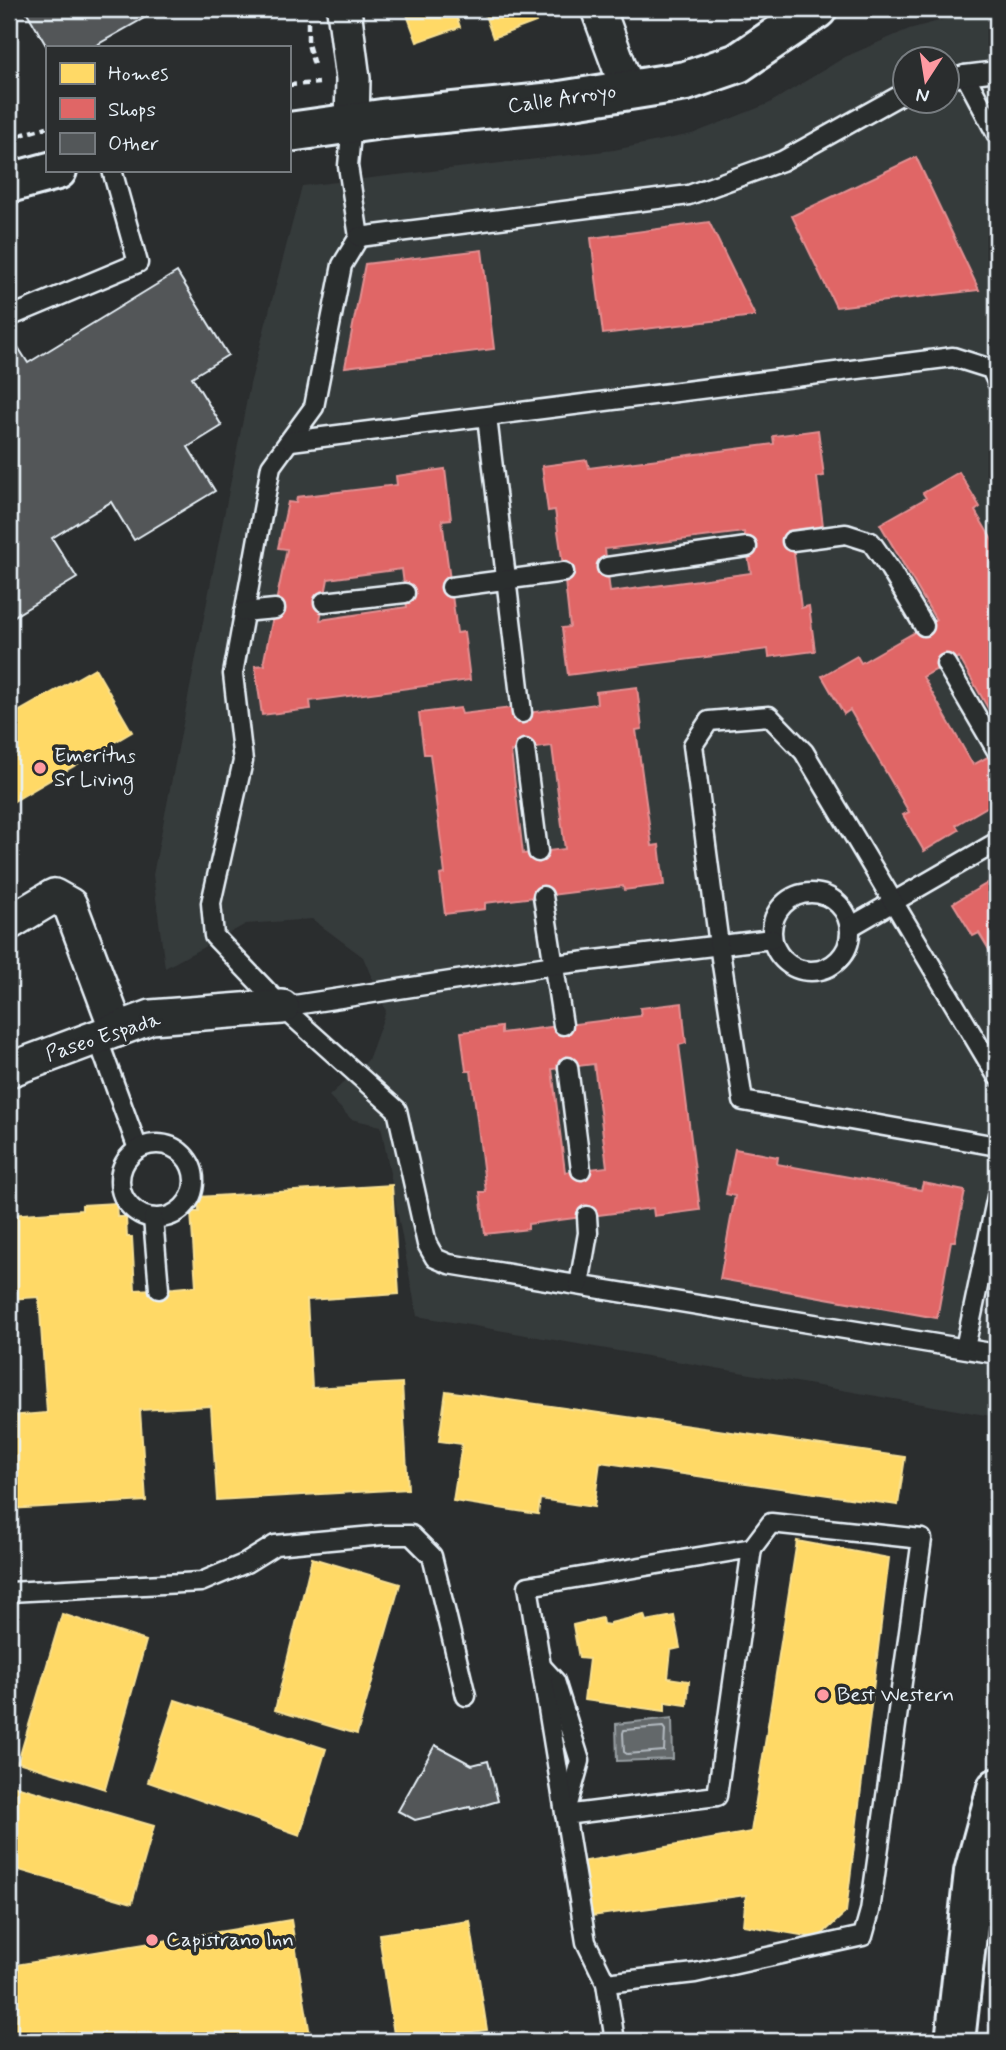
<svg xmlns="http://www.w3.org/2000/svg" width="1006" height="2050" viewBox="0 0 1006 2050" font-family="Mynerve,sans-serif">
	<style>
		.built { fill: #363a3b; fill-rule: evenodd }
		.water { fill: #63686b; stroke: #989fa3; stroke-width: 2 }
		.homes { fill: #ffd966; stroke: #f8e092; stroke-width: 2 }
		.shops { fill: #e06666; stroke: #e29092; stroke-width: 2; fill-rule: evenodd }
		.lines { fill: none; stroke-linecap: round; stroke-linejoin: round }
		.shore { stroke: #b3bac0; stroke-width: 2 }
		.building { fill: #535759; stroke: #e8f1f8; stroke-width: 2 }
		.lane-casing { stroke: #e8f1f8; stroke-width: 23 }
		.street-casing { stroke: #e8f1f8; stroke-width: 38 }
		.secondary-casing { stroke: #e8f1f8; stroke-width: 44 }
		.highway-casing { stroke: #e8f1f8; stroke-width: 44 }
		.path { stroke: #e8f1f8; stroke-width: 4.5; stroke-dasharray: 7 5; stroke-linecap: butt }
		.lane { stroke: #2a2d2e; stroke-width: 18 }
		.street { stroke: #2a2d2e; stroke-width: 33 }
		.secondary { stroke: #2a2d2e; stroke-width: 38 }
		.highway { stroke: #2a2d2e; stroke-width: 38 }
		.poi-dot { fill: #ff9aa2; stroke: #2a2d2e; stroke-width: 2.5 }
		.labels { text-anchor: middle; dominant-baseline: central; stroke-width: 7; stroke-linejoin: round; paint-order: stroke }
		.street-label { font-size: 21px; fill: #e8f1f8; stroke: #2a2d2e }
		.poi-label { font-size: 21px; fill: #e8f1f8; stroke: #2a2d2e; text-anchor: start }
	</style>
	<rect width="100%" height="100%" fill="#2a2d2e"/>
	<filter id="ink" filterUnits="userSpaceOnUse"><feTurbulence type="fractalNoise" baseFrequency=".0143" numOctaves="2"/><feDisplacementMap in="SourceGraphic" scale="14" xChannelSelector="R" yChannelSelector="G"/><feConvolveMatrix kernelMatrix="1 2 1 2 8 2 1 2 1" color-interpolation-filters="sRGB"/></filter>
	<g filter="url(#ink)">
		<path class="built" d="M 969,13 L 997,13 L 997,1417 L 417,1316 L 381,1126 L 351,1119 L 329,1096 L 368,1060 L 386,1011 L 363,957 L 312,919 L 246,924 L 165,968 L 153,875 L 250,384 L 302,186 L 614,150 L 692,134 L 768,104 L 845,57 L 909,29 ZM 904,60 L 946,60 L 946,102 L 904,102 Z"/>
		<polygon class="water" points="672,1718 673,1759 617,1761 616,1724"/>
		<g class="homes">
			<polygon points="405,9 454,9 460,27 417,42"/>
			<polygon points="483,9 547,9 533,14 536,22 493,38"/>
			<polygon points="95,668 132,732 9,804 9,717"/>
			<polygon points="392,1185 399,1294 307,1300 312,1388 402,1383 408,1489 217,1500 211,1406 140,1410 146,1501 9,1509 9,1416 47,1413 39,1297 9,1299 9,1215 82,1210 82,1205 116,1203 117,1217 126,1217 127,1237 132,1237 135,1290 174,1288 196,1286 191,1212 199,1212 198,1197"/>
			<polygon points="446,1391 905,1457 898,1505 600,1462 594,1507 540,1499 538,1514 453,1501 462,1444 439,1441"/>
			<polygon points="797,1541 889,1558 846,1912 818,1938 743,1925 746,1895 585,1917 575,1863 751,1832"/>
			<polygon points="312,1558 400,1584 357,1734 275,1710"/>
			<polygon points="62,1614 146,1641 105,1789 18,1762"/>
			<polygon points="644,1615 646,1621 674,1616 680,1648 671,1650 668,1678 689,1681 687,1705 665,1702 665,1711 584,1700 589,1659 579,1658 573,1625 602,1618 603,1624 610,1625 610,1623"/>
			<polygon points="175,1700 326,1749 300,1835 148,1782"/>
			<polygon points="9,1784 154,1826 132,1903 9,1867"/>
			<polygon points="291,1920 311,2041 9,2041 9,1966"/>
			<polygon points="470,1921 487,2030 408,2041 395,2041 379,1934"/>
		</g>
		<g class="shops">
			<polygon points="916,157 979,290 836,307 792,216"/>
			<polygon points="709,222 755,316 603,334 591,238"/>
			<polygon points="482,250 494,349 345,367 365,264"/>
			<path d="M 818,430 L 824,476 L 817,477 L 823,526 L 791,530 L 801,608 L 809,606 L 815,651 L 769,657 L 768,649 L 568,675 L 562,628 L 570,627 L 564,572 L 555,510 L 548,511 L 542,466 L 587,460 L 589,468 L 774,444 L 773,436 ZM 744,532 L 751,573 L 610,592 L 605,549 Z"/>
			<path d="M 445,469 L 451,519 L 442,520 L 457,633 L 464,632 L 470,680 L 310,701 L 311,709 L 262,715 L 255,666 L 265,665 L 264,660 L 287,549 L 278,548 L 288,502 L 296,503 L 297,497 L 397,485 L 396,476 ZM 402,569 L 407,607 L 320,620 L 328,579 Z"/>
			<polygon points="959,472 980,507 975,511 997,548 997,724 959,657 923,677 973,765 997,752 997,801 956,825 959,830 924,851 903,815 909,812 850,710 844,714 822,676 857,656 861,663 936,620 880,524 926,498 923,493"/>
			<path d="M 637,687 L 642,729 L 636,730 L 652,846 L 659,845 L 664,885 L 624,890 L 623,886 L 485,903 L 485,909 L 445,914 L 440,875 L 445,874 L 430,754 L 424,754 L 419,713 L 460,708 L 462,714 L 511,708 L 512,715 L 597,704 L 596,692 ZM 552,746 L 565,849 L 523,854 L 511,751 Z"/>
			<polygon points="988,883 991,889 997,885 997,963 979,933 973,936 953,903"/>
			<path d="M 682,1003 L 686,1043 L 679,1045 L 700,1210 L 654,1216 L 653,1208 L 528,1224 L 528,1229 L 485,1234 L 480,1192 L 486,1192 L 471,1071 L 466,1071 L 461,1032 L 501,1027 L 501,1033 L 641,1016 L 640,1008 ZM 594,1064 L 607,1167 L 565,1172 L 552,1069 Z"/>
			<polygon points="735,1149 778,1157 777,1164 921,1190 923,1183 965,1191 955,1241 951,1241 937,1318 720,1279 735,1196 726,1194"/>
		</g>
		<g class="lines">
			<polygon class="shore" points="663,1727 665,1730 664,1751 627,1754 624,1752 623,1733 624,1730"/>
		</g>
		<g class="building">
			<polygon points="25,9 160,9 93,47 47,47"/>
			<polygon points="177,272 228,355 192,377 222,426 188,447 215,491 134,540 111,502 52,538 77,578 11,618 9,614 9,349 16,344 28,363"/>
			<polygon points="435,1745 472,1765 488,1761 498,1801 471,1809 470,1807 415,1820 398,1811"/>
		</g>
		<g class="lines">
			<g class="lane-casing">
				<g id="lane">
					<polyline points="965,75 997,135"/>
					<polyline points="946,80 965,75 997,71"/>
					<polyline points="352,123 348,166 359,237 342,265 314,407 271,466 233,674 243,761 211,903 214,936 282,1007 397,1110 427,1244 435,1258 449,1264 997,1354"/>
					<polyline points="359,237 689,195 782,161 904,93"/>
					<polyline points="9,317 138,263 112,170"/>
					<polyline points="487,417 522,713"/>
					<polyline points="291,441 953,357 991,369 997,382"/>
					<polyline points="792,541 846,534 871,542 890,569 924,626"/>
					<polyline points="607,567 747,547"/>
					<polyline points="451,587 564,572"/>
					<polyline points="324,602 405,593"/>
					<polyline points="244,612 275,609"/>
					<polyline points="946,664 997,751"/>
					<polyline points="525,749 538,852"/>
					<circle cx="811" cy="932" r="39"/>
					<polyline points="543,896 563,1025"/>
					<polyline points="850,927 997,842"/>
					<polyline points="282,1007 554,965 772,939"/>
					<polyline points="97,1037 138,1149"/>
					<polyline points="568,1067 581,1170"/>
					<polyline points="997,1076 804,752 769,716 709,721 693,745 719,945 743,1101 997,1146"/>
					<circle cx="157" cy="1181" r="37"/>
					<polyline points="153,1218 159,1289"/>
					<polyline points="579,1285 588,1233 587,1216"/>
					<polyline points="965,1348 997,1196"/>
					<polyline points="9,1592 201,1582 246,1563 275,1545 384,1535 411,1535 432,1556 466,1696"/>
					<polyline points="543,1668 555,1681 580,1761 567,1808"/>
					<polyline points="565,1815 717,1796 752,1548 528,1586 586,1942 606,1983 615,2041"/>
					<polyline points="606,1983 695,1973 863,1936 870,1911 922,1539 771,1523 752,1548"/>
				</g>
			</g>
			<g class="street-casing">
				<g id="street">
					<polyline points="344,9 353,79 352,123"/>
					<polyline points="598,9 628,90"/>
					<polyline points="9,923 54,896 70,905 117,1030"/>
					<polyline points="9,1070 151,1017 282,1007"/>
				</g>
			</g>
			<g class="secondary-casing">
				<g id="secondary">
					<polyline points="289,132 382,119 554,102 686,81 738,63 817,9"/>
					<polyline points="9,183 57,170"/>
				</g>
			</g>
			<g class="highway-casing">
				<polyline id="highway" points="955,2041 974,1872 997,1788"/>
			</g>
			<g class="path">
				<polyline points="308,22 308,44 314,65"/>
				<polyline points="289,85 319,83"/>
				<polyline points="9,141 24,134 47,127"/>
			</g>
			<use href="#lane" class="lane"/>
			<use href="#street" class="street"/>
			<use href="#secondary" class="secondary"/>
			<use href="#highway" class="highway"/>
		</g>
	</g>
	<g class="poi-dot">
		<circle cx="40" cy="768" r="7"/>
		<circle cx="823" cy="1695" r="7"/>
		<circle cx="152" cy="1940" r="7"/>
	</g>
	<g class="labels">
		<g class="street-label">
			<text transform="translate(562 99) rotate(-8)">Calle Arroyo</text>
			<text transform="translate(103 1037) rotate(-18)">Paseo Espada</text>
		</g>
		<g class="poi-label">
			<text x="54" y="756">Emeritus<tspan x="54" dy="24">Sr Living</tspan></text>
			<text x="837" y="1695">Best Western</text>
			<text x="166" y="1940">Capistrano Inn</text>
		</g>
	</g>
	<rect width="1006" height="2050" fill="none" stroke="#2a2d2e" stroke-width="35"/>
	<rect x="18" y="18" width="971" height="2015" fill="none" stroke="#e8f1f8" stroke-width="2.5" filter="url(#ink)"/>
	<rect x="46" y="46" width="245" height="126" fill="#2a2d2e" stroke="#767b7f" stroke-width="2"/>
	<rect x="60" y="63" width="35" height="21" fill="#ffd966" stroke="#767b7f" stroke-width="2"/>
	<text x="108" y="80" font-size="21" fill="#e8f1f8">Homes</text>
	<rect x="60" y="98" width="35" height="21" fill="#e06666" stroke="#767b7f" stroke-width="2"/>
	<text x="108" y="116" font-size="21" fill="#e8f1f8">Shops</text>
	<rect x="60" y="133" width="35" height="21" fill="#535759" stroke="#767b7f" stroke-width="2"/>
	<text x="108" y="150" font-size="21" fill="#e8f1f8">Other</text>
	<g transform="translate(926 80) rotate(192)"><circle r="33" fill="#2a2d2e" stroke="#767b7f" stroke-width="2"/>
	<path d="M0-5L12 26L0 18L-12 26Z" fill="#ff9aa2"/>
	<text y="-10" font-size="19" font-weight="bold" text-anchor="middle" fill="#e8f1f8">N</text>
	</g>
</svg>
